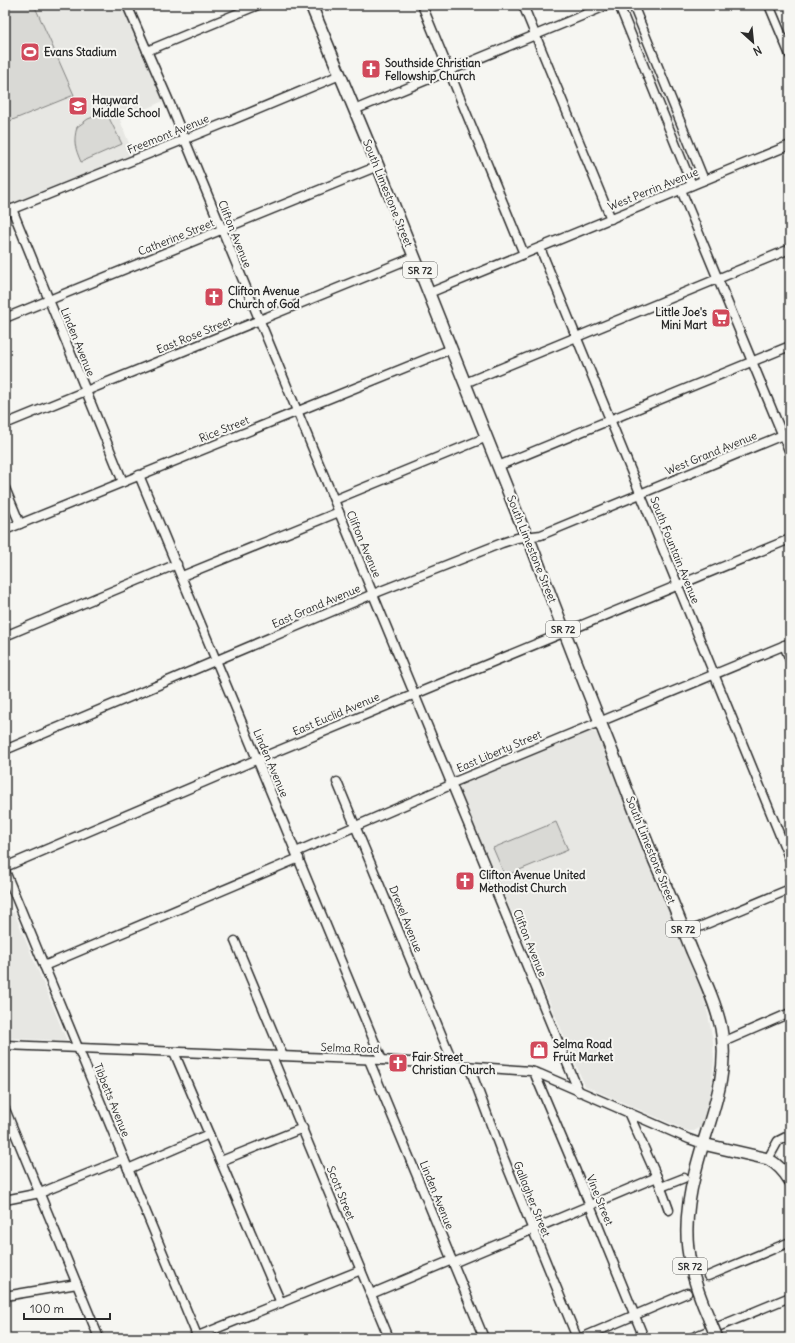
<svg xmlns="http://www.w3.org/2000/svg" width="795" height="1343" viewBox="0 0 795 1343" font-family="Delius,sans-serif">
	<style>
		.built { fill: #e7e7e3 }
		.green { fill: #d9d9d5; stroke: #828280 }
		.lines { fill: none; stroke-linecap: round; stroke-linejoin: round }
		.minor-casing { stroke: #2b2b2b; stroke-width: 11 }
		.major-casing { stroke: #2b2b2b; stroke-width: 14 }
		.minor { stroke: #f6f6f2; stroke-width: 8 }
		.major { stroke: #f6f6f2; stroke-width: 11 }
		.major-bridge-casing { stroke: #2b2b2b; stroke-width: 14; stroke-linecap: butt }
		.major-bridge { stroke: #f6f6f2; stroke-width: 11 }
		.labels { text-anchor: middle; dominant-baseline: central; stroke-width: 4; stroke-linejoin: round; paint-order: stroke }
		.shield { fill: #f6f6f2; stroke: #686867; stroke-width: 1 }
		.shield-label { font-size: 10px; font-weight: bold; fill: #2b2b2b }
		.poi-label { font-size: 11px; font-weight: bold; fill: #2b2b2b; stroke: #f6f6f2; text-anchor: start }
		.street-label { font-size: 11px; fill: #2b2b2b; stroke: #f6f6f2 }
	</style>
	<rect width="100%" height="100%" fill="#f6f6f2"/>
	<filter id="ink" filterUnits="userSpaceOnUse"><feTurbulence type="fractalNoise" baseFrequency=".025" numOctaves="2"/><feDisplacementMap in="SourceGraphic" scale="8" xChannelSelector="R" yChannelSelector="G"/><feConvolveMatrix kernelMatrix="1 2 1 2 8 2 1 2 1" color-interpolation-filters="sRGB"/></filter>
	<g filter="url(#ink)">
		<g class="built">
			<polygon points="5,5 127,5 168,99 120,120 135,159 5,212"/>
			<polygon points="590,730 598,734 694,967 703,995 708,1014 713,1041 714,1060 712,1083 707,1112 704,1123 701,1127 694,1131 688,1131 585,1086 459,788 460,784"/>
			<polygon points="14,912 67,1041 5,1038 5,915"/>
		</g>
		<g class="green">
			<polygon points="5,5 28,5 36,9 74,95 5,123"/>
			<path d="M 106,112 L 122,144 L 81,162 C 75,148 73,142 77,127 L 88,119 Z"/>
			<polygon points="556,822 568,850 505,876 493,848"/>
		</g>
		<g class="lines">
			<g class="minor-casing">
				<g id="minor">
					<polyline points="127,5 168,99 579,1092"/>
					<polyline points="422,5 524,254"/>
					<polyline points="523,5 611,219"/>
					<polyline points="619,5 692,185"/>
					<polyline points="633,5 704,180"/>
					<polyline points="769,5 790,55"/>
					<polyline points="147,51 258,5"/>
					<polyline points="354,110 608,5"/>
					<polyline points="681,190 790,453"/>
					<polyline points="12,209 123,482"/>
					<polyline points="5,212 230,121 340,75"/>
					<polyline points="540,248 790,860"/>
					<polyline points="429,293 790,145"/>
					<polyline points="5,318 378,166"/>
					<polyline points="465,383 790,249"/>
					<polyline points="5,424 414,257"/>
					<polyline points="498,466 790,346"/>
					<polyline points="139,475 382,1060"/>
					<polyline points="5,488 20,524"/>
					<polyline points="334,500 487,437"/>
					<polyline points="5,530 451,349"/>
					<polyline points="182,576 339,512"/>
					<polyline points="5,636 177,564"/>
					<polyline points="784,645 790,660"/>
					<polyline points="5,750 373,594 502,543 517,538 541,535 790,432"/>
					<polyline points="337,782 454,1065"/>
					<polyline points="296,852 446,787 452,783 790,643"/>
					<polyline points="5,867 258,759 790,539"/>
					<polyline points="5,871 198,1338"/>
					<polyline points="685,933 790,889"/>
					<polyline points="235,941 283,1056"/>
					<polyline points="44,966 299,858"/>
					<polyline points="723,1042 790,1013"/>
					<polyline points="5,1045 382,1060 530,1071 540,1074 689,1139 703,1144"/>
					<polyline points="174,1052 281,1303"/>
					<polyline points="272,1056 389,1338"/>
					<polyline points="369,1060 484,1338"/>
					<polyline points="469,1066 502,1154 577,1338"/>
					<polyline points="534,1072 575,1169 644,1338"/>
					<polyline points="5,1109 99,1338"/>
					<polyline points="628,1112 657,1177 669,1210"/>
					<polyline points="768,1159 778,1141 790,1135"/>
					<polyline points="221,1161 303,1128"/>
					<polyline points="128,1169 209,1134"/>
					<polyline points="661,1187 684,1178"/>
					<polyline points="5,1200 40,1193 124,1159"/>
					<polyline points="453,1263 657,1177"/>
					<polyline points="708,1276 790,1242"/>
					<polyline points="371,1294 452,1260"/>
					<polyline points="5,1296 77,1284"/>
					<polyline points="193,1338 361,1270"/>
					<polyline points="581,1338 687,1293"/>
					<polyline points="691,1338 790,1297"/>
				</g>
			</g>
			<g class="major-casing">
				<g id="major">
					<path d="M 311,5 L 378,166 L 522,526 L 531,544 C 558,616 586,688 615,759 C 629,796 643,834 659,871 C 671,897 681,924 692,951 C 702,974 716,1003 721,1028 C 731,1078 706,1125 695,1173 C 680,1231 686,1267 710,1321"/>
					<path d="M 703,1144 L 768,1159 C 777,1164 784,1171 790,1181"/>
				</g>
			</g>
			<use href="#minor" class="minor"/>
			<use href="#major" class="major"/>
			<g class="major-bridge-casing">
				<polyline id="major-bridge" points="710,1321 717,1338"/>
			</g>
			<use href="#major-bridge" class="major-bridge"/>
		</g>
	</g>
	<defs>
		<g id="stadium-square" transform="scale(1)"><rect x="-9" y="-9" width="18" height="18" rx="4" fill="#d1495b" stroke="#f6f6f2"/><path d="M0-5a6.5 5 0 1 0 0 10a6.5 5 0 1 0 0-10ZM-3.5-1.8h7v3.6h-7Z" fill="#fff"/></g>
		<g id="church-square" transform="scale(1)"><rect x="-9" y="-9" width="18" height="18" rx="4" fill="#d1495b" stroke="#f6f6f2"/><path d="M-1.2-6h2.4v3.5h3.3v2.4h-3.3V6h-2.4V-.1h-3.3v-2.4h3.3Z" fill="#fff"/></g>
		<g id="school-square" transform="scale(1)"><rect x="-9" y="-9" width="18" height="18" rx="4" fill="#d1495b" stroke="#f6f6f2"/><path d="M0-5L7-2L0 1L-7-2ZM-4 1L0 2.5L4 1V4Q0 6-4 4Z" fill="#fff"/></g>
		<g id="supermarket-square" transform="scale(1)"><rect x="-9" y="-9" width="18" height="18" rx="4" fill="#d1495b" stroke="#f6f6f2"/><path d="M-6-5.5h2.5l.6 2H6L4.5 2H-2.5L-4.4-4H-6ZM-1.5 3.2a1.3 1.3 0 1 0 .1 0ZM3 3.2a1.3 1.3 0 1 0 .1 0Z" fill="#fff"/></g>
		<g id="shop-square" transform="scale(1)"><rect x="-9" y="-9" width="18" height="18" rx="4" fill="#d1495b" stroke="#f6f6f2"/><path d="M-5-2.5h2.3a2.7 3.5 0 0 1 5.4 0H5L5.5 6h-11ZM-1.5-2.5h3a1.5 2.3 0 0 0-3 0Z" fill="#fff"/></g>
	</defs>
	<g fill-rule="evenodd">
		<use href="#stadium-square" x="30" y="52"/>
		<use href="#church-square" x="371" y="69"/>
		<use href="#school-square" x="78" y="106"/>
		<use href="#church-square" x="214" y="297"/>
		<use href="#supermarket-square" x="721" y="318"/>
		<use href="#church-square" x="465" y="881"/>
		<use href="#shop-square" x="539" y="1050"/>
		<use href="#church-square" x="398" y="1063"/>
	</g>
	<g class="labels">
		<g class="shield">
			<rect x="403" y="262" width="34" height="16" rx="3"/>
			<rect x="546" y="621" width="34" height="16" rx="3"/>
			<rect x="666" y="921" width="34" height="16" rx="3"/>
			<rect x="673" y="1258" width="34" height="16" rx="3"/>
		</g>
		<g class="shield-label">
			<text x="420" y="270">SR 72</text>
			<text x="563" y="629">SR 72</text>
			<text x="683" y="929">SR 72</text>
			<text x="690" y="1266">SR 72</text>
		</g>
		<g class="poi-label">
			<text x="44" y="52">Evans Stadium</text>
			<text x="385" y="63">Southside Christian<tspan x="385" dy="13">Fellowship Church</tspan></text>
			<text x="92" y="100">Hayward<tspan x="92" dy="13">Middle School</tspan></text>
			<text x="228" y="291">Clifton Avenue<tspan x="228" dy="13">Church of God</tspan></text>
			<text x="707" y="312" text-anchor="end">Little Joe's<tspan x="707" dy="13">Mini Mart</tspan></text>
			<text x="479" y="875">Clifton Avenue United<tspan x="479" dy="13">Methodist Church</tspan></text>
			<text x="553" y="1044">Selma Road<tspan x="553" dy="13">Fruit Market</tspan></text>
			<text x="412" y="1057">Fair Street<tspan x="412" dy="13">Christian Church</tspan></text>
		</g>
		<g class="street-label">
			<text transform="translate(168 134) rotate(-22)">Freemont Avenue</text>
			<text transform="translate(653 189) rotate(-22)">West Perrin Avenue</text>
			<text transform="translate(388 193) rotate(68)">South Limestone Street</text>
			<text transform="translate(235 234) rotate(68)">Clifton Avenue</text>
			<text transform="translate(176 237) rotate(-22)">Catherine Street</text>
			<text transform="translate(194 335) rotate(-22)">East Rose Street</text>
			<text transform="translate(78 342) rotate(68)">Linden Avenue</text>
			<text transform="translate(224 429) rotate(-22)">Rice Street</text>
			<text transform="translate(711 453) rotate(-22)">West Grand Avenue</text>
			<text transform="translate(364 544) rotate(67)">Clifton Avenue</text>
			<text transform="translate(532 549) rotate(68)">South Limestone Street</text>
			<text transform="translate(675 550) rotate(68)">South Fountain Avenue</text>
			<text transform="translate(316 606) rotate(-23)">East Grand Avenue</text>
			<text transform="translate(336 714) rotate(-23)">East Euclid Avenue</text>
			<text transform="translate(499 751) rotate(-23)">East Liberty Street</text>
			<text transform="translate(271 763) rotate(67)">Linden Avenue</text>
			<text transform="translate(651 850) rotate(68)">South Limestone Street</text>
			<text transform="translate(406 919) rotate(68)">Drexel Avenue</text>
			<text transform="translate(530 943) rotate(68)">Clifton Avenue</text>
			<text transform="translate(350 1048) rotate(2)">Selma Road</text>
			<text transform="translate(112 1100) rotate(68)">Tibbetts Avenue</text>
			<text transform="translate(341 1193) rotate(68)">Scott Street</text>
			<text transform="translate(437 1195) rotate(68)">Linden Avenue</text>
			<text transform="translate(532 1199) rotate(68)">Gallagher Street</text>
			<text transform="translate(600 1200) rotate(68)">Vine Street</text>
		</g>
	</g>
	<rect width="795" height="1343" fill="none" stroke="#f6f6f2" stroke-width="20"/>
	<rect x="10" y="10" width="775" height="1323" fill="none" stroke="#2b2b2b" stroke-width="1.5" filter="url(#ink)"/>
	<g transform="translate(753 42) rotate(153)" stroke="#f6f6f2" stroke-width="3" paint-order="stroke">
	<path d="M0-3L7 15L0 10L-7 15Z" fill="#2b2b2b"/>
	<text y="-6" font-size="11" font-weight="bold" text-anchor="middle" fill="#2b2b2b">N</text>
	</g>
	<path d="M24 1313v6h86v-6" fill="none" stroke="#2b2b2b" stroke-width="2"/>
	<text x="30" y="1313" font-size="12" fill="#2b2b2b" stroke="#f6f6f2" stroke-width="3" paint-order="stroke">100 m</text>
</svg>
